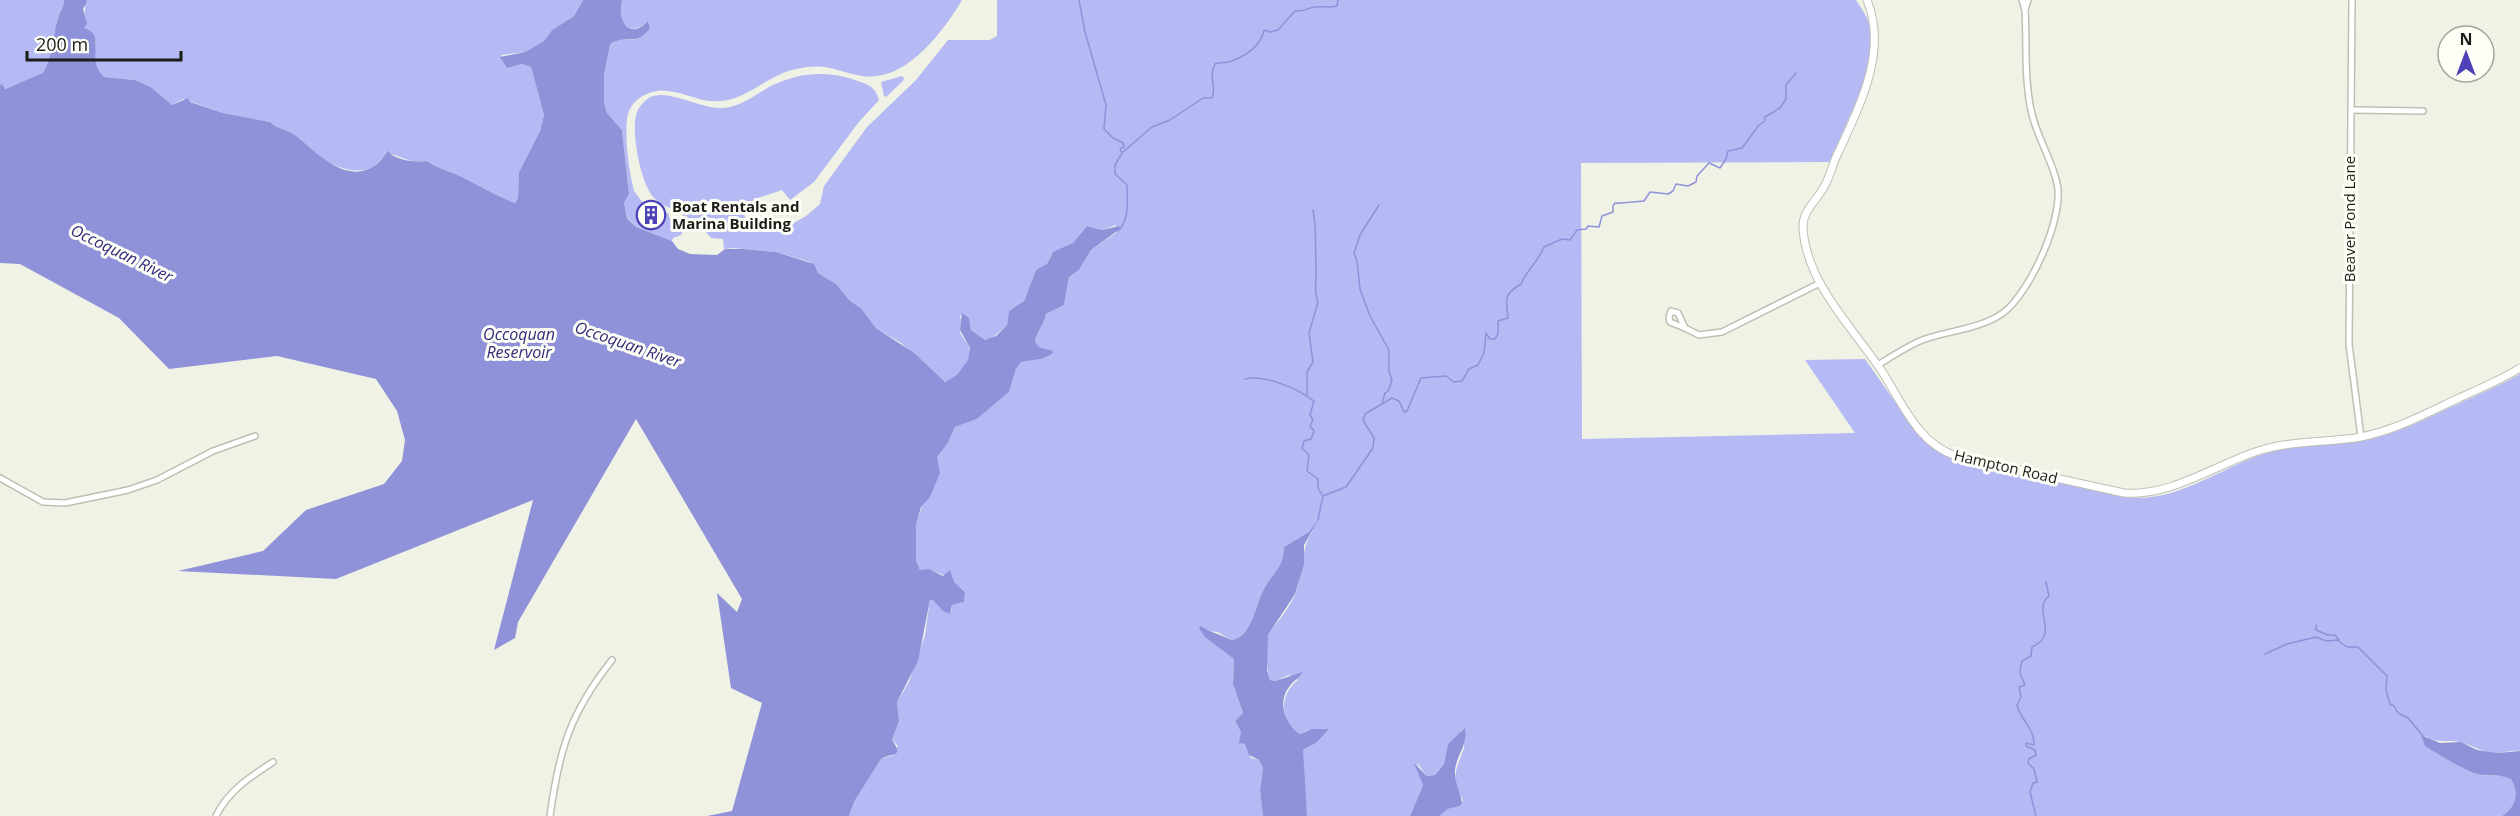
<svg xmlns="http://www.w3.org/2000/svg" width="2520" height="816" viewBox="0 0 2520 816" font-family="'Open Sans',sans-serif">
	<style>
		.forest { fill: #b5b9f4 }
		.water { fill: #8f92d9 }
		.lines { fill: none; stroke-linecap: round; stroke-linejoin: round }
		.stream { stroke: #8f92d9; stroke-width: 1.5 }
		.minor-casing { stroke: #bdc0b3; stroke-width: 8 }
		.tertiary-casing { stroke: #bdc0b3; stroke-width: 9 }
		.minor { stroke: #fff; stroke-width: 5 }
		.tertiary { stroke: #fff; stroke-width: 7 }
		.labels { text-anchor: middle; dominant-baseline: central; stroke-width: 6; stroke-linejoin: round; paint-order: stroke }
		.poi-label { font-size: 15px; font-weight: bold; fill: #1c1d18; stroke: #fdfff7; text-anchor: start }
		.street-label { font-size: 15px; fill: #1c1d18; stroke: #fdfff7 }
		.water-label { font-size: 16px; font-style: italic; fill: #322a7c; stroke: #fdfff7 }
	</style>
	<rect width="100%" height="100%" fill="#eff2e5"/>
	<g class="forest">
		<path d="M 0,0 L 64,0 C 64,8 60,11 58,18 C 53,34 52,59 43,74 L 4,89 L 2,84 L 0,85 Z"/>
		<path d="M 86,0 L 583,0 L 574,16 L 552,30 L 544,41 L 525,52 L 501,55 L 507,68 L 522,64 L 531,67 L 544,115 L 540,131 L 519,172 L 518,198 L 515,203 C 496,196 480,186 462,177 C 450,171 438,169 427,161 L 414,162 L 386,152 C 373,182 337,170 316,155 C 309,149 303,141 295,135 C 287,129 277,129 270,122 L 223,113 L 183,99 L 172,105 L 151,87 L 135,80 L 104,77 C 93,67 93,56 96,42 L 83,28 Z"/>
		<path d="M 622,0 L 962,0 C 943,32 905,83 862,76 C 835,71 827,62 796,69 C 768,75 749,98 721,101 C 701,103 687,93 668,91 C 653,88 632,98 628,114 C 624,130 628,165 632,182 L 634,191 L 643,203 L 642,217 L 654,225 L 665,213 L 668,213 L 670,219 L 681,220 L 684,211 C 673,209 663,207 655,199 C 641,186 630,130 637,112 C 639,107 644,101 649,98 C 666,87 701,110 724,108 C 742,106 754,96 769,87 C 796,73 824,70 852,79 C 866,84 875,85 879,100 L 858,123 L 814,182 L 790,200 L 782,190 L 758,198 L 758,213 L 744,215 L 748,224 L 780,231 L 806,216 L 820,204 L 824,186 L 867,127 L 916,80 L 948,40 L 990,40 L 997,36 L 997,0 L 1856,0 C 1861,8 1867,16 1870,25 C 1882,58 1842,130 1830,162 L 1581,163 L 1582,439 L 1855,433 L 1805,360 L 1865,359 L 1919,436 L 1942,454 L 2123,497 C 2176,505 2221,466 2270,452 C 2300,444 2330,446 2361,441 C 2396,435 2427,418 2458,404 C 2479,394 2501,385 2520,374 L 2520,751 C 2512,750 2504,753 2496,753 C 2483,753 2472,745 2460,742 C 2445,739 2437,745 2424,735 L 2436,753 L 2468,770 L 2481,775 L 2504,776 L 2511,779 C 2519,793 2517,806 2502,816 L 1439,816 L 1448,809 L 1460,806 L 1463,800 C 1450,776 1456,771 1464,748 C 1465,743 1463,735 1463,729 L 1456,739 L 1448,744 L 1444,764 L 1435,775 L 1427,776 L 1417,763 L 1423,785 L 1410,816 L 1307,816 L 1302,754 L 1303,750 L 1316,743 L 1321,735 L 1308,730 L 1300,734 C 1279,722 1279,694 1298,680 L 1289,675 L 1275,681 L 1270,680 C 1266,666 1265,649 1268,635 C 1277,622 1290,608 1296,592 C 1303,571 1301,548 1313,530 L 1284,547 C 1283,569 1273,572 1264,589 C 1255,605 1252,638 1231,640 L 1218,632 L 1207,631 L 1234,659 L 1233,684 L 1243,713 L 1235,721 L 1241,732 L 1240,743 L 1245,743 L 1251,758 L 1259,760 L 1263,768 L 1260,790 L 1263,816 L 849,816 L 854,802 L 881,759 L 894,755 L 898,746 L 892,740 L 899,721 L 897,702 L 909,682 L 925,635 L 930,600 L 933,599 L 943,611 L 951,612 L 952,605 L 964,602 L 965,592 C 952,579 939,569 920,570 L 916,561 L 916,525 L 923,503 L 930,496 L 937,457 L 948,443 L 955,427 L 977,419 L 1009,392 L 1016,369 L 1021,362 L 1041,359 L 1052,351 L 1039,347 L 1035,343 C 1036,333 1044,325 1046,314 L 1064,305 L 1069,277 L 1079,270 L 1091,250 L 1116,233 L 1116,225 L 1102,230 L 1087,226 L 1073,243 L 1051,255 L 1047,265 L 1036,270 L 1024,301 L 1009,311 L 1007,325 L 991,339 L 985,340 L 971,330 L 969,319 L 963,314 L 960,316 C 962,322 960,325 960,330 C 960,337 967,341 969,347 C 973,361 959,376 947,382 L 941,380 L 901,343 L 876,328 L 861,308 L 850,301 L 836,284 L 818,273 L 810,262 L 776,252 L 733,248 L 724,249 L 723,239 L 711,238 L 701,226 L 687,223 L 681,235 L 673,238 L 672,241 L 636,227 L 627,217 L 624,203 L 629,194 L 622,130 L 607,113 L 604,102 L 604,75 L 610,45 L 619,39 C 632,42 642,39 650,28 L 648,21 C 628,40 617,21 622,0 Z"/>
		<polygon points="902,76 904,78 903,81 886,97 884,96 881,82"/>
	</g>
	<g class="water">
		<path d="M 64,0 L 86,0 L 87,2 L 83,9 L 87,24 L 84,28 C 108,35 84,59 104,77 L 135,80 L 151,87 L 172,105 L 188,98 L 190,102 L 223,113 L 270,122 C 277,129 287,129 295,135 C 316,152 346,186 376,165 C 382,161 383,156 388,151 C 394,160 416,163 427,161 C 438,169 450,171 462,177 C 480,186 496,196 515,203 L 518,198 L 519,172 L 540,131 L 544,115 L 531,67 L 522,64 L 507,68 L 500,57 L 525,52 L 544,41 L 552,30 L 574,16 L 583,0 L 622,0 C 617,21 629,41 648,21 L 650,28 C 637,48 622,33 610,45 L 604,75 L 604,102 L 607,113 L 622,130 L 629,194 L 624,203 L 627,218 L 636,227 L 672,241 L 678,249 L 690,254 L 717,255 L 725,249 L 744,249 L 776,252 L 814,264 L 818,273 L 836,284 L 850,301 L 861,308 L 876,328 L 914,353 L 945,382 L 957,375 L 968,360 L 970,348 L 960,330 L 962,313 L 969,318 L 971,330 L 985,340 L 996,336 L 1007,325 L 1009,311 L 1024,301 L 1036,270 L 1047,264 L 1053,252 L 1073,243 L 1087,226 L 1102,230 L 1119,226 L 1120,229 L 1091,250 L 1079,270 L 1069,277 L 1064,305 L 1046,314 C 1044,325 1036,333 1035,342 L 1039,347 L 1053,351 L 1052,354 L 1041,359 L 1021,362 L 1016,369 L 1009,392 L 977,419 L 955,427 L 948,443 L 937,457 L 940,473 L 930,497 L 921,507 L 916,525 L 916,561 L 920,570 L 929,569 L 943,576 L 950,570 L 954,582 L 965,592 L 964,602 L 952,605 L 950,614 L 943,611 L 933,600 L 930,600 L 918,661 L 897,702 L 899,721 L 892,740 C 905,758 892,752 881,759 L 854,802 L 849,816 L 707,816 L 732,811 L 762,703 L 731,688 L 717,593 L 737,612 L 742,599 L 636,419 L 518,622 L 515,638 L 494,650 L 533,500 L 336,579 L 178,571 L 263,551 L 306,510 L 384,484 L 402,461 L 405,440 L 397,411 L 376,379 L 277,356 L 169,369 L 119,318 L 20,264 L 0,263 L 0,85 L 2,84 L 5,89 L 43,73 C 52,59 53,34 58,18 C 60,11 64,8 64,0 Z"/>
		<path d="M 1318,520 L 1304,545 L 1304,564 L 1295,594 L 1268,635 L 1267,670 L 1270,680 L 1275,681 L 1303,672 C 1299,678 1293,681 1289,687 C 1277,702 1285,725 1300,734 L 1312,729 L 1329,729 L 1316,743 L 1303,750 L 1307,816 L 1263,816 L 1260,790 L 1263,768 L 1259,760 L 1249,755 L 1245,744 L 1239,743 L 1241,732 L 1235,721 L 1243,713 L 1233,684 L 1234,659 L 1205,637 L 1199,628 L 1201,626 C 1208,632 1221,634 1231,640 C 1252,638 1255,605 1264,589 C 1273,572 1283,569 1284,547 L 1309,532 Z"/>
		<path d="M 1465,728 C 1468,745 1457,754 1455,770 C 1454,782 1461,793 1462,803 L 1460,806 L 1448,809 L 1439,816 L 1410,816 L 1423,785 L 1414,763 L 1427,776 L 1435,775 L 1444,764 L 1448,744 Z"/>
		<path d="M 2421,735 L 2440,743 L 2461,742 L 2477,750 L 2497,753 L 2520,751 L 2520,816 L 2502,816 C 2517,806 2519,793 2511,779 C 2500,774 2492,776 2482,775 C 2470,774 2436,753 2425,746 Z"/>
	</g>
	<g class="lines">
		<g class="stream">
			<path d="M 1079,0 L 1085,32 L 1106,105 L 1104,129 L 1113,138 L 1123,143 L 1124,147 L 1120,149 L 1122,153 L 1115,165 L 1115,174 L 1127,185 C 1127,199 1130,218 1119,230"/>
			<path d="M 1123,152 L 1152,127 L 1170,120 L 1203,98 L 1212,98 C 1217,87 1208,78 1215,64 C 1220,62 1224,63 1229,62 C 1245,57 1261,46 1264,30 L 1270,32 L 1278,30 L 1295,11 C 1304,12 1307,8 1315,7 C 1322,6 1330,8 1337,6 L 1338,0"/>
			<polyline points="1379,205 1360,235 1354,253 1357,261 1360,289 1370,316 1389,350 1389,371 1392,381 1388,391 1385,393 1382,404"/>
			<path d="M 1245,379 C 1265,374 1298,389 1314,401 L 1310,415 L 1313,420 L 1310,426 L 1314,431 L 1311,439 L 1304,441 L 1302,448 L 1309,455 L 1307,471 L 1318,479 L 1318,488 L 1322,495"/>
			<path d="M 1307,396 L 1307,372 L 1313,362 L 1309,333 L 1318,302 C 1313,290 1317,281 1316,268 C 1315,249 1317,229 1313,210"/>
			<path d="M 1318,520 L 1323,496 L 1346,487 L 1373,448 L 1374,438 L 1363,420 L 1365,414 L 1392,398 L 1399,401 L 1404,412 L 1407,411 L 1421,378 L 1446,376 L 1454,382 L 1462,381 L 1469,369 L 1478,365 L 1484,353 L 1486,333 L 1490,339 L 1495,339 L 1498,334 L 1498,321 L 1508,318 C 1506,298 1503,295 1521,284 C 1526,271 1538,262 1544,247 L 1562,239 L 1570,240 L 1577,230 L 1586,229 L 1588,226 L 1599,227 L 1602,216 L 1613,212 L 1613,206 L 1615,203 C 1617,204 1641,201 1644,201 L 1650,192 L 1668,194 L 1673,191 L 1676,184 L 1688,186 L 1696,182 L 1697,176 L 1709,163 L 1720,168 L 1726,159 L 1728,151 L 1742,148 L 1759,125 L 1765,121 L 1765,117 L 1780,108 L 1786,99 L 1786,85 L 1796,73"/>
			<polyline points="2316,625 2316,630 2328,635 2335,635 2339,640"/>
			<polyline points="2265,654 2287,644 2316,637 2326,641 2337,640 2347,647 2358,647 2387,676 2386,690 2390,704 2394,706 2398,713 2408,718 2423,736"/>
			<path d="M 2036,816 L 2030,792 L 2033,783 L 2037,782 L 2034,769 L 2028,763 L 2029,759 L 2036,755 L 2035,750 L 2026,746 L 2026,743 L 2034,745 C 2035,729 2020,719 2017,705 L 2021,697 L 2019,687 L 2025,685 C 2021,675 2018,674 2022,661 L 2031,656 L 2032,647 C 2061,634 2031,610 2049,596 L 2046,582"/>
		</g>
		<g class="minor-casing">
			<g id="minor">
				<polyline points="2022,0 2025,10 2028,0"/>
				<polyline points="2352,0 2349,344 2361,437"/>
				<polyline points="2351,110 2423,111"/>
				<polygon points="1671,311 1678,313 1685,328 1670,322 1669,317"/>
				<polyline points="1685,328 1699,335 1722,332 1820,283"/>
				<path d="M 1878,365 C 1893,356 1908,345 1925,339 C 1951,330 1980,329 2003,313 C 2030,293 2065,216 2057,183 C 2051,157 2036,136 2031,110 C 2024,77 2027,43 2025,10"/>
				<polyline points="0,478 43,502 65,503 128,490 157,480 213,451 255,436"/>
				<path d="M 216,816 C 228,791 250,777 273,762"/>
				<path d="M 550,816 C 559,750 570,713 612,660"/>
			</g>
		</g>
		<g class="tertiary-casing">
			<path id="tertiary" d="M 1867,0 C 1888,51 1860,105 1839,151 C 1833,162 1831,174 1825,185 C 1818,200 1802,210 1803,228 C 1806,282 1852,327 1881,370 C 1902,402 1917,443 1956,456 L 2124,493 C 2170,497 2215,465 2258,451 C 2292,440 2327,443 2361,437 C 2396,430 2427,413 2459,398 C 2479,389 2501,380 2520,368"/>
		</g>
		<use href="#minor" class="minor"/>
		<use href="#tertiary" class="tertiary"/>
	</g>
	<defs>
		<g id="building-ring" transform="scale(1.5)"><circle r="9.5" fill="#fdfff7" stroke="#4d41b8" stroke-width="1.5"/><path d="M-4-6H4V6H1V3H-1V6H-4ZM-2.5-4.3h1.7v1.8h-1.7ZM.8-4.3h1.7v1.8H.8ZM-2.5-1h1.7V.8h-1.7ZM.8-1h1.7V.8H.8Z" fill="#4d41b8"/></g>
	</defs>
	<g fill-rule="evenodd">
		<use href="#building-ring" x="651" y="215"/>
	</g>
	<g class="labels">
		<g class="poi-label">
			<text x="672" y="206">Boat Rentals and<tspan x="672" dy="17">Marina Building</tspan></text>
		</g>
		<g class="street-label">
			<text transform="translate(2349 219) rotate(-90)">Beaver Pond Lane</text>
			<text transform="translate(2006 466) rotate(13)">Hampton Road</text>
		</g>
		<g class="water-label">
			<text transform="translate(122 253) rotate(26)">Occoquan River</text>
			<text x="519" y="334">Occoquan<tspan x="519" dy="18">Reservoir</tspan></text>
			<text transform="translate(628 344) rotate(19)">Occoquan River</text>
		</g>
	</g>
	<g transform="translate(2466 54)"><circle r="28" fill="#fdfff7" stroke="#a3a59e" stroke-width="1.5"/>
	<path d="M0-4.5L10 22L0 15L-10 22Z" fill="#4d41b8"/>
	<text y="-9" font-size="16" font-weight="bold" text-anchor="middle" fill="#1c1d18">N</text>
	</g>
	<path d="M27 51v9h154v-9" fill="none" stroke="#1c1d18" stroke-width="3"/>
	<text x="36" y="51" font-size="18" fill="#1c1d18" stroke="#fdfff7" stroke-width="4.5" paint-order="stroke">200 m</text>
</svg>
